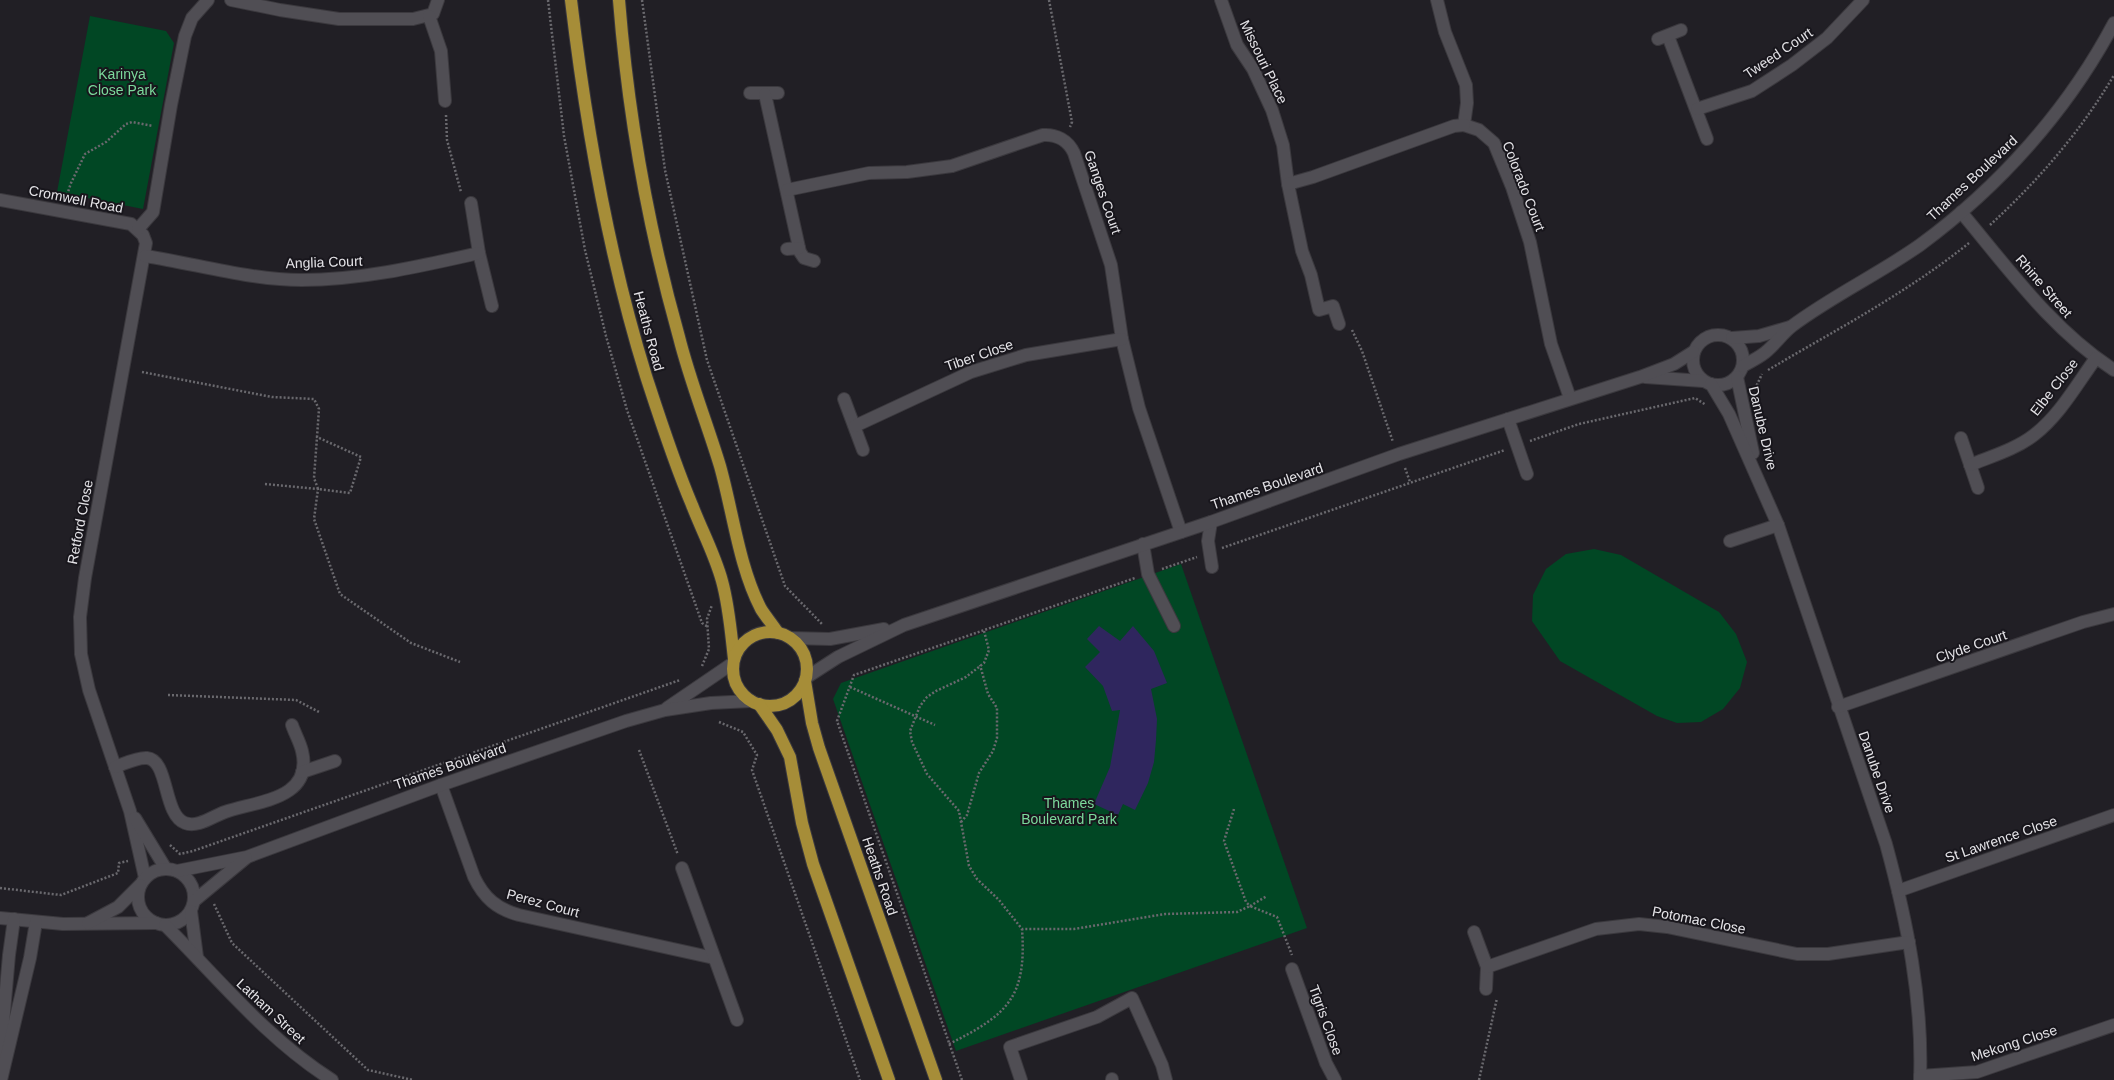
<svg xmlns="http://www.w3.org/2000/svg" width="2114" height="1080" viewBox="0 0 2114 1080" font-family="Arial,sans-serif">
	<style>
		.green { fill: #014724 }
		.building { fill: #2f265e }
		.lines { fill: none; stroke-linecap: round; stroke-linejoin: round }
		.minor-casing { stroke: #3b393e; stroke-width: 14 }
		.major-casing { stroke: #3b393e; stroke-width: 14 }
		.path { stroke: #6a696e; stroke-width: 2.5; stroke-dasharray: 2 2; stroke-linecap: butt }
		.minor { stroke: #504e54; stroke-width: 12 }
		.major { stroke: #a68d38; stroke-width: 12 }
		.labels { text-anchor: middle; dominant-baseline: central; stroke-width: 4; stroke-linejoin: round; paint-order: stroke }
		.street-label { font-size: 14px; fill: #e4e3e7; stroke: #18161c }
		.park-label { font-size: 14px; fill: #7cda9c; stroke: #18161c }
	</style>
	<rect width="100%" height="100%" fill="#211f25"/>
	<g class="green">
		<polygon points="90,16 166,31 174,43 143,209 57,192"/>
		<polygon points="1594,549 1621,555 1719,612 1736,634 1747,662 1740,688 1723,709 1701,722 1677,723 1657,716 1560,661 1532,621 1533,595 1546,569 1566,554"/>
		<polygon points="1181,564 1307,928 956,1051 833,699 841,683"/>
	</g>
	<polygon class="building" points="1099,626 1120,641 1133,626 1154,651 1167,683 1151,689 1157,719 1156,740 1154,762 1148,783 1135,810 1123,804 1118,815 1094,804 1110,767 1120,710 1112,711 1103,686 1085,667 1100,652 1087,639"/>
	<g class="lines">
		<g class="minor-casing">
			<g id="minor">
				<polyline points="231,0 280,10 339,19 413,19 433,14 438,0"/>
				<polyline points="1221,0 1237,45 1253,69 1272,110 1283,145 1288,184 1302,251 1311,275 1319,310 1333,306 1339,324"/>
				<polyline points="1437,0 1445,32 1466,85 1467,103 1464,125 1479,130 1494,143 1512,187 1530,242 1551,344 1570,398"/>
				<polyline points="429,16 441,51 445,101"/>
				<polyline points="1668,36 1707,139"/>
				<polyline points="1658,39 1681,30"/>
				<polyline points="750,93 778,93"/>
				<polyline points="765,94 800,252 804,258 814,261"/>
				<polyline points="1697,109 1752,91 1792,65 1827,38 1863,0"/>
				<polyline points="1288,184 1313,177 1454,126 1464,125"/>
				<path d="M 787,190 L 869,173 L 907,172 L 952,166 L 1043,135 C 1056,134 1068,140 1074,153 L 1111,265 L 1122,339 L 1139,408 L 1181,532"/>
				<polyline points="0,200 131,224 143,235 146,243 85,578 80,617 81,654 89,690 130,811 145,878"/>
				<polyline points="471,203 479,253 492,306"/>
				<path d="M 1961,212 C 2008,268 2052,330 2114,370"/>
				<polyline points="138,229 153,212 171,105 185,36 192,18 208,0"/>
				<polyline points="787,249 799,248"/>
				<path d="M 145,256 C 197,264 250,280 302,280 C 362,280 421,266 479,253"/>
				<circle cx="1718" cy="360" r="25"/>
				<polyline points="1732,338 1759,336 1790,327"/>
				<path d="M 1743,366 C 1751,361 1761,357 1768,350 C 1776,343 1783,333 1792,326 C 1832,296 1879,274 1920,245 C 1999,187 2068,110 2114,23"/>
				<polyline points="1645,377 1703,381"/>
				<polyline points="1737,377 1753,453"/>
				<path d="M 1711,384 L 1729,414 L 1778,525 L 1886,844 C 1907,921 1923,1000 1920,1080"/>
				<polyline points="844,399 863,450"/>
				<polyline points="1508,419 1527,474"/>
				<polyline points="855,426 971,372 1026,355 1122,339"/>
				<polyline points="1961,438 1978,488"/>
				<path d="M 1970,465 C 1992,456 2016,449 2034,435 C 2060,415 2077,384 2096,358"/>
				<polyline points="1211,522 1208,541 1212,567"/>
				<polyline points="1730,541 1778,525"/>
				<polyline points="1143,544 1148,574 1174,626"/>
				<polyline points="790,638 830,639 884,629"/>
				<polyline points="807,677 838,657 904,625 1211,522 1399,454 1640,377 1674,364 1693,352"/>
				<polyline points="1838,707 2083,622 2114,614"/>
				<polyline points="667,708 733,663"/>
				<path d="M 115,767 C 124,764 137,757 147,758 C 169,760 163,815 185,823 C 198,828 213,816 225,812 C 256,801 314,800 302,751 C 300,742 295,734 292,725"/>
				<polyline points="302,772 335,761"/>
				<path d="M 441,785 L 474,877 C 484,898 497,909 519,915 L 714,958"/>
				<polyline points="135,818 166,869"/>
				<polyline points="682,868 737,1020"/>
				<circle cx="166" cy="897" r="28"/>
				<polyline points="177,871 247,857 441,785 626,721 665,710 711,703 751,701"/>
				<polyline points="1898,891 2114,815"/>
				<polyline points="194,901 246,858"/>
				<polyline points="191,911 197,957"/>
				<polyline points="0,918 63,924 156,923"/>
				<polyline points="88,923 118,907 140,885"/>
				<path d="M 165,925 C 218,978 268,1040 332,1080"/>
				<polyline points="1474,932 1487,967 1486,989"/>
				<polyline points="1487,967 1596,929 1639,924 1667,927 1797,954 1828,954 1909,942"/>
				<polyline points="1292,969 1326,1063 1335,1080"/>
				<polyline points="0,1058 9,955 14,919"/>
				<polyline points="1920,1076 1977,1072 2114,1025"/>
				<polyline points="1112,1079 1112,1080"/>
				<polyline points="1,1080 30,958 36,922"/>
				<polyline points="1021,1080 1010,1047 1097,1017 1132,998 1162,1065 1166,1080"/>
			</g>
		</g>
		<g class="major-casing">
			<g id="major">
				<path d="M 571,0 C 586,126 608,254 646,376 C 660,419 674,463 692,505 C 702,531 715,555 722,581 C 729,606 731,633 734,659"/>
				<path d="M 619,0 C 628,114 648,227 679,337 C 690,381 707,423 720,466 C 733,512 739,567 761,609 C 766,617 773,625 778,633"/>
				<circle cx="770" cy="669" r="37"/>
				<polyline points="805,681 812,723 819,748 936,1080"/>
				<polyline points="759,704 777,730 790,757 802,823 813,864 889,1080"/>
			</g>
		</g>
		<g class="path">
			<polyline points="548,0 564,136 585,250 606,336 627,410 702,623 708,627"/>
			<polyline points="642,0 665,170 707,360 785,586 822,624"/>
			<polyline points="1049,0 1072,122 1070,127"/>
			<polyline points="446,115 447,140 461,192"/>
			<polyline points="67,195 71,183 85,154 106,142 126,124 132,122 153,126"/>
			<path d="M 1990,225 C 2038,181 2081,131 2114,75"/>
			<polyline points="1352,330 1362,351 1393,442"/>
			<path d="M 1768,370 C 1836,330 1908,292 1969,243"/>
			<polyline points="142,372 272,397 314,399 319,409 317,437 361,457 350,493 318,489 314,478 317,437"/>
			<polyline points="1755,389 1762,374"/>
			<polyline points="1530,441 1579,424 1695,398 1706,405"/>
			<polyline points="1405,468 1410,482"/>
			<polyline points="265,484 318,489 314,519 340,594 411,643 460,662"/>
			<polyline points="1222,548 1505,450"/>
			<polyline points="1162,569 1197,557"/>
			<polyline points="984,631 989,650 984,663 966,677 936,691 927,697 920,706 910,731 912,742 927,774 959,811 969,866 977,879 999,900 1022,929 1074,929 1165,914 1237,912 1250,906 1277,917 1292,955"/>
			<polyline points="702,666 709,649 707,619 712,605"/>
			<polyline points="850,687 935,725"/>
			<polyline points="168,695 296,700 319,712"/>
			<polyline points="719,722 743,732 757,755 752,770 860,1080"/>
			<polyline points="639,750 678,855"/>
			<polyline points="1234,809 1224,841 1246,902 1250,906 1267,896"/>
			<polyline points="961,822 967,815 979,773 993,751 997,738 997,708 988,694 980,665"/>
			<polyline points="170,845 180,854 193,851 680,680"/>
			<polyline points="0,888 61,895 118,873 119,863 128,861"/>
			<polyline points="214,904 232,943 368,1070 413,1080"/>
			<path d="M 949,1044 C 1007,1015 1027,998 1022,929"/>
			<polyline points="962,1080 837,721 854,675 1135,578"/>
			<polyline points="1479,1080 1497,998"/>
		</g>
		<use href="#minor" class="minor"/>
		<use href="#major" class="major"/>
	</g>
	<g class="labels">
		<g class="street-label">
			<text transform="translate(1778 53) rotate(-34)">Tweed Court</text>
			<text transform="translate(1264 62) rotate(64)">Missouri Place</text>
			<text transform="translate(1972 178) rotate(-43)">Thames Boulevard</text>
			<text transform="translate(1524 186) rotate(69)">Colorado Court</text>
			<text transform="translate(1103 192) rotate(71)">Ganges Court</text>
			<text transform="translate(76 199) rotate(11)">Cromwell Road</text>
			<text transform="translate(324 262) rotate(-2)">Anglia Court</text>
			<text transform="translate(2044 286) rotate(49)">Rhine Street</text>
			<text transform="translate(649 331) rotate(75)">Heaths Road</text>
			<text transform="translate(979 355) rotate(-19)">Tiber Close</text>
			<text transform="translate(2054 387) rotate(-52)">Elbe Close</text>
			<text transform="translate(1763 428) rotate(77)">Danube Drive</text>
			<text transform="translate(1267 486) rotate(-19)">Thames Boulevard</text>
			<text transform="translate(80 522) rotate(-79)">Retford Close</text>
			<text transform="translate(1971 646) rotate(-19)">Clyde Court</text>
			<text transform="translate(450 766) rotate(-19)">Thames Boulevard</text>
			<text transform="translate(1877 772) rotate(71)">Danube Drive</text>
			<text transform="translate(2001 839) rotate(-19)">St Lawrence Close</text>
			<text transform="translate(880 876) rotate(71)">Heaths Road</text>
			<text transform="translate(543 903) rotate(15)">Perez Court</text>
			<text transform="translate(1699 920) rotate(11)">Potomac Close</text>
			<text transform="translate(271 1011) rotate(43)">Latham Street</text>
			<text transform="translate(1326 1020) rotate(70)">Tigris Close</text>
			<text transform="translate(2014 1043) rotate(-18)">Mekong Close</text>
		</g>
		<g class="park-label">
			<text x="122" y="74">Karinya<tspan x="122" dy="16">Close Park</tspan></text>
			<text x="1069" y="803">Thames<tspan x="1069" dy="16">Boulevard Park</tspan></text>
		</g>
	</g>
</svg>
